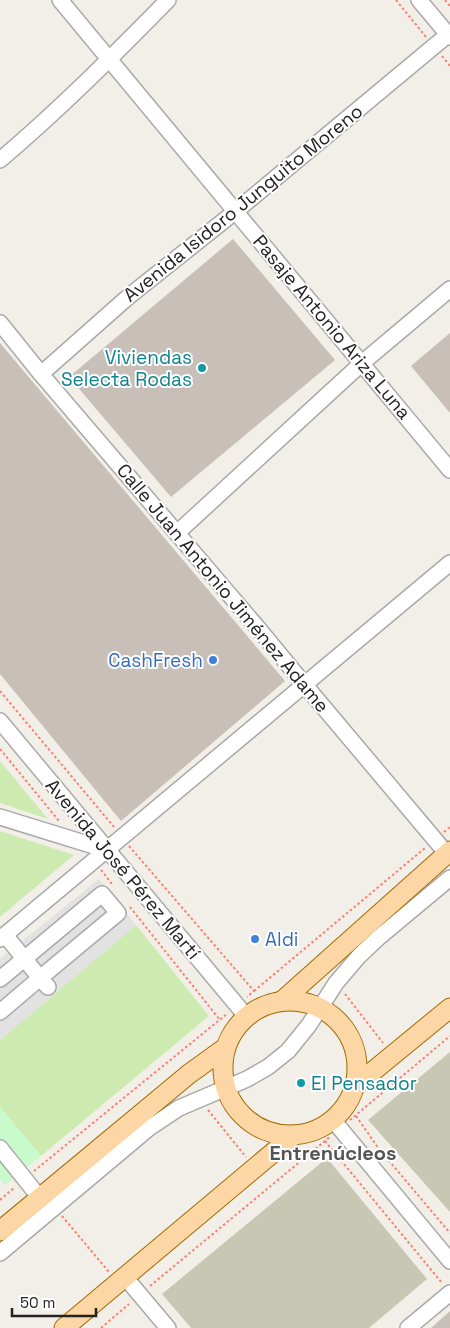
<svg xmlns="http://www.w3.org/2000/svg" width="450" height="1328" viewBox="0 0 450 1328" font-family="'Space Grotesk',sans-serif">
	<style>
		.construction { fill: #c7c7b4 }
		.grass { fill: #cdebb0 }
		.park { fill: #c8facc }
		.parking { fill: #e2e2e2 }
		.building { fill: #c7bfb8 }
		.lines { fill: none; stroke-linecap: round; stroke-linejoin: round }
		.minor-casing { stroke: #a9a9a9; stroke-width: 18 }
		.major-casing { stroke: #a06b00; stroke-width: 21 }
		.path { stroke: #fa8072; stroke-width: 2; stroke-dasharray: 2.5 2.5; stroke-linecap: butt }
		.minor { stroke: #fff; stroke-width: 15 }
		.major { stroke: #fcd6a4; stroke-width: 19 }
		.culture-dot { fill: #0f9aa8; stroke: #fff; stroke-width: 2 }
		.shop-dot { fill: #3f7fe0; stroke: #fff; stroke-width: 2 }
		.labels { text-anchor: middle; dominant-baseline: central; stroke-width: 4; stroke-linejoin: round; paint-order: stroke }
		.street-label { font-size: 19px; fill: #222; stroke: #fff }
		.culture-label { font-size: 19px; fill: #0d838f; stroke: #fff; text-anchor: end }
		.shop-label { font-size: 19px; fill: #366cbe; stroke: #fff; text-anchor: end }
		.neighbourhood-label { font-size: 20px; font-weight: bold; fill: #555; stroke: #fff }
	</style>
	<rect width="100%" height="100%" fill="#f2efe9"/>
	<g class="construction">
		<polygon points="450,1052 450,1212 368,1120"/>
		<polygon points="327,1158 427,1279 369,1328 191,1328 162,1294"/>
	</g>
	<g class="grass">
		<polygon points="0,761 48,819 0,803"/>
		<polygon points="0,831 74,855 0,917"/>
		<polygon points="136,925 209,1016 41,1156 0,1107 0,1040"/>
	</g>
	<polygon class="park" points="0,1107 41,1156 5,1185 0,1179"/>
	<polygon class="parking" points="99,879 136,925 0,1040 0,959"/>
	<g class="building">
		<polygon points="233,239 335,360 171,497 69,377"/>
		<polygon points="450,333 450,413 411,366"/>
		<polygon points="0,343 285,681 121,821 0,674"/>
		<polygon points="450,1311 450,1328 431,1328"/>
	</g>
	<g class="lines">
		<g class="minor-casing">
			<g id="minor">
				<polyline points="60,0 450,470"/>
				<polyline points="419,0 450,37"/>
				<path d="M 0,160 C 59,110 114,55 168,0"/>
				<polyline points="0,323 41,374 263,634 304,684 447,854"/>
				<polyline points="41,374 128,297 236,211 450,33"/>
				<polyline points="177,533 362,363 450,289"/>
				<polyline points="0,721 246,1016"/>
				<polyline points="0,817 107,850"/>
				<polyline points="0,939 450,563"/>
				<polyline points="0,979 102,894 118,913 40,978 5,935"/>
				<polyline points="0,1012 40,978 48,987"/>
				<polyline points="333,1120 450,1261"/>
				<polyline points="0,1148 40,1198"/>
				<polyline points="0,1253 149,1128 179,1108 247,1079 268,1067 288,1051 309,1025 336,983 359,956 378,938 450,878"/>
				<polyline points="125,1277 168,1328"/>
				<polyline points="408,1328 450,1293"/>
			</g>
		</g>
		<g class="major-casing">
			<g id="major">
				<polyline points="282,1001 450,851"/>
				<circle cx="290" cy="1068" r="67"/>
				<polyline points="355,1086 450,1008"/>
				<polyline points="0,1231 189,1074 225,1048"/>
				<polyline points="64,1328 294,1135"/>
			</g>
		</g>
		<g class="path">
			<polyline points="396,0 426,37"/>
			<polyline points="445,0 450,6"/>
			<polyline points="442,56 450,66"/>
			<polyline points="0,691 114,827"/>
			<polyline points="0,749 59,821"/>
			<polyline points="444,832 450,827"/>
			<polyline points="129,846 254,991 247,997"/>
			<polyline points="101,870 112,884"/>
			<polyline points="130,907 220,1020"/>
			<polyline points="254,991 425,848"/>
			<polyline points="345,994 383,1043"/>
			<polyline points="208,1110 246,1157"/>
			<polyline points="356,1116 379,1149 450,1233"/>
			<polyline points="350,1120 450,1036"/>
			<polyline points="325,1141 442,1283"/>
			<polyline points="34,1171 228,1013"/>
			<polyline points="0,1200 15,1187"/>
			<polyline points="62,1216 109,1272"/>
			<polyline points="150,1286 331,1136"/>
			<polyline points="101,1328 129,1304"/>
		</g>
		<use href="#minor" class="minor"/>
		<use href="#major" class="major"/>
	</g>
	<g class="culture-dot">
		<circle cx="202" cy="368" r="5"/>
		<circle cx="301" cy="1083" r="5"/>
	</g>
	<g class="shop-dot">
		<circle cx="213" cy="660" r="5"/>
		<circle cx="255" cy="939" r="5"/>
	</g>
	<g class="labels">
		<g class="street-label">
			<text transform="translate(243 203) rotate(-39)">Avenida Isidoro Junguito Moreno</text>
			<text transform="translate(332 327) rotate(50)">Pasaje Antonio Ariza Luna</text>
			<text transform="translate(223 588) rotate(50)">Calle Juan Antonio Jiménez Adame</text>
			<text transform="translate(123 869) rotate(50)">Avenida José Pérez Martí</text>
		</g>
		<g class="culture-label">
			<text x="192" y="357">Viviendas<tspan x="192" dy="22">Selecta Rodas</tspan></text>
			<text x="311" y="1083" text-anchor="start">El Pensador</text>
		</g>
		<g class="shop-label">
			<text x="203" y="660">CashFresh</text>
			<text x="265" y="939" text-anchor="start">Aldi</text>
		</g>
		<g class="neighbourhood-label">
			<text x="333" y="1153">Entrenúcleos</text>
		</g>
	</g>
	<path d="M12 1308v8h84v-8" fill="none" stroke="#222222" stroke-width="2.5"/>
	<text x="20" y="1308" font-size="15" fill="#222222" stroke="#ffffff" stroke-width="4" paint-order="stroke">50 m</text>
</svg>
